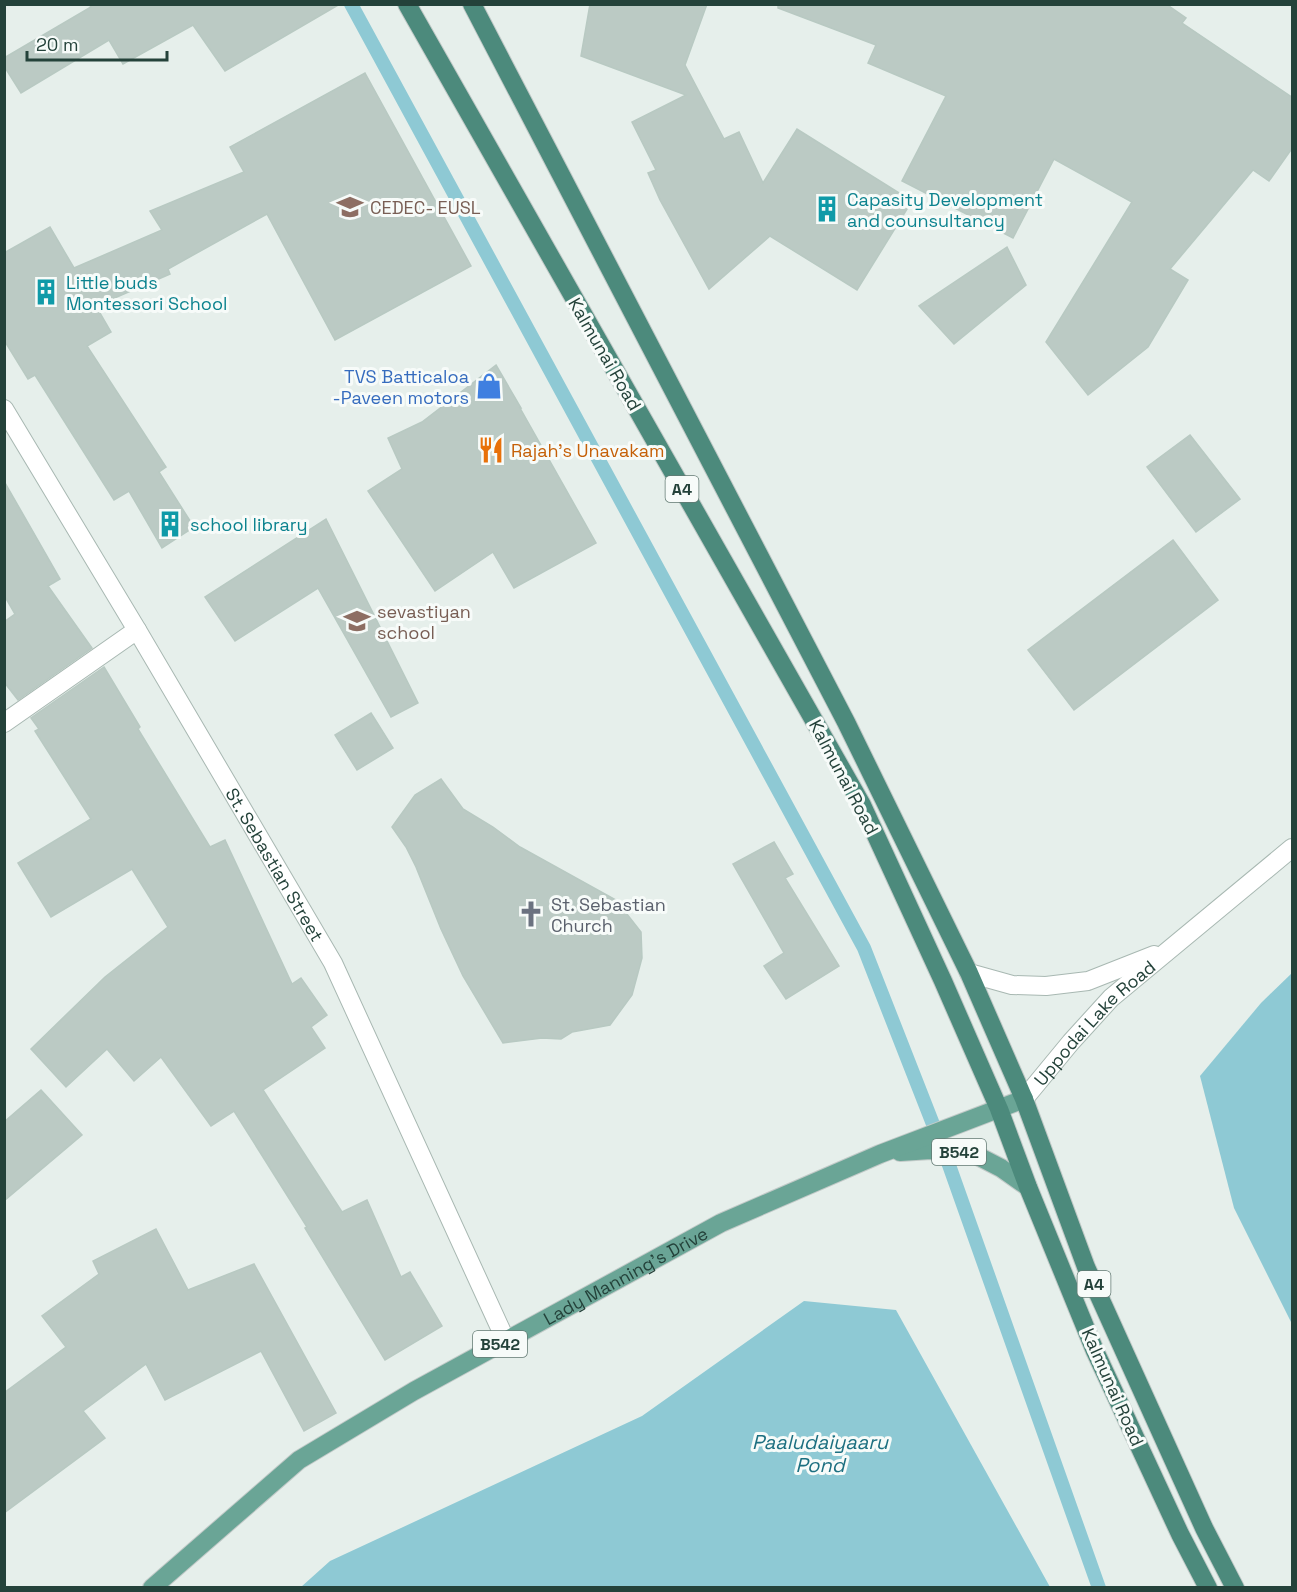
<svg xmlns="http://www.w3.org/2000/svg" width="1297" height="1592" viewBox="0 0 1297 1592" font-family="'Space Grotesk',sans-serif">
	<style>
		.water { fill: #8ec9d4 }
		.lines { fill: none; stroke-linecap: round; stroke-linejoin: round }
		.stream { stroke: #8ec9d4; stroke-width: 14 }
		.building { fill: #bbcac4; stroke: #b8c9c2; stroke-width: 1.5 }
		.minor-casing { stroke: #a8b8b2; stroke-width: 20 }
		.tertiary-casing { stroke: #a8b8b2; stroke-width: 20 }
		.primary-casing { stroke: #c2cac8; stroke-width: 20 }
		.trunk-casing { stroke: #c2cac8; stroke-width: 20 }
		.minor { stroke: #fff; stroke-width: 18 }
		.tertiary { stroke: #fff; stroke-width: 18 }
		.primary { stroke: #6aa596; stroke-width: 18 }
		.trunk { stroke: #4c8a7c; stroke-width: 18 }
		.labels { text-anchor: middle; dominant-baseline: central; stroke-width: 6; stroke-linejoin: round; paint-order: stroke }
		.shield { fill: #f7fbf9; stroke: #637a73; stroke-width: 1.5 }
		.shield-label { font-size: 16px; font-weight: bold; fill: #24423a }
		.culture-label { font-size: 18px; fill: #0d838f; stroke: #f7fbf9; text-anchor: start }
		.education-label { font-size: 18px; fill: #785e54; stroke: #f7fbf9; text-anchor: start }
		.street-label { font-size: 18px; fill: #24423a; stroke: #f7fbf9 }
		.shop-label { font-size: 18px; fill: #366cbe; stroke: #f7fbf9; text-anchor: end }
		.food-label { font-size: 18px; fill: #c56008; stroke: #f7fbf9; text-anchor: start }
		.worship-label { font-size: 18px; fill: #5b616d; stroke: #f7fbf9; text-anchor: start }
		.water-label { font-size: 20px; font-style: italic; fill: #1c6f80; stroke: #f7fbf9 }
	</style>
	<rect width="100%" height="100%" fill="#e6efeb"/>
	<g class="water">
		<polygon points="1292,973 1292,1324 1234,1208 1200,1076 1261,1003"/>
		<polygon points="804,1301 896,1310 1050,1587 301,1587 330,1561 642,1416"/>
	</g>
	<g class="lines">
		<polyline class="stream" points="351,4 864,948 949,1165 1099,1588"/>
	</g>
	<g class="building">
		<polygon points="89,4 340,4 225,71 193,25 123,64 109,40 21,93 4,66 4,58 91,7"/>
		<polygon points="590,4 707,4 685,65 724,139 739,132 763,183 797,129 912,201 857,290 770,236 709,289 660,200 648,173 656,170 632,122 686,95 581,56"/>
		<polygon points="778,4 1166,4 1186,18 1182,23 1293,98 1293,147 1269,181 1253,170 1170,269 1188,280 1148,347 1088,395 1046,342 1132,202 1054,159 1013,238 902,181 946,96 868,63 876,45 778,8"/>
		<polygon points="365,73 471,266 335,340 267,214 168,269 170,274 96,306 111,332 87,346 166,467 159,472 194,527 162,548 129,491 114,500 35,375 28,379 4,340 4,253 50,227 74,268 162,230 150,211 244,172 230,147"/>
		<polygon points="1007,247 1026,285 954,344 919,306"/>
		<polygon points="496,365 521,408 520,408 596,543 514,588 493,552 435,591 368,491 402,469 388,438 422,422"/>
		<polygon points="1190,435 1240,499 1196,532 1147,467"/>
		<polygon points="4,481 60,579 48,586 92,648 18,700 4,682 4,622 15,614 4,595"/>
		<polygon points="326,519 418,703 391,717 318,588 235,641 205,597"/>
		<polygon points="1173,540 1218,600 1074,710 1028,650"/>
		<polygon points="104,667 140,727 138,729 210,847 225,840 292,984 301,978 327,1015 311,1027 325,1048 263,1090 342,1212 367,1200 401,1277 410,1272 442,1326 385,1360 305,1228 307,1227 234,1111 211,1126 161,1057 134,1081 107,1049 66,1087 31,1049 105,977 168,927 132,869 51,917 18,863 91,819 35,731 39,729 31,718"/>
		<polygon points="371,713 393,748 357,770 335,735"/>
		<polygon points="441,779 463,809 493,827 520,847 616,900 641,932 642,958 632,995 610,1025 572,1032 561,1039 542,1038 503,1043 463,976 441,929 416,867 406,847 392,827 415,795"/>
		<polygon points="774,842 793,874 785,878 839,966 786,999 764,966 784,953 733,864"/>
		<polygon points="41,1090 82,1135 4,1201 4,1122"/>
		<polygon points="156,1229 188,1290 254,1264 336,1413 304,1431 261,1351 165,1400 146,1364 83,1411 105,1438 4,1513 4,1393 66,1347 42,1316 99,1274 93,1261"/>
	</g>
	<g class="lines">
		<g class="minor-casing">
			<g id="minor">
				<path id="s1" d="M 4,409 L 137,630 L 333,963 L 506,1341"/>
				<polyline points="4,723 137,630"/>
			</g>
		</g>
		<g class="tertiary-casing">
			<g id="tertiary">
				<polyline points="969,973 1012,985 1046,986 1088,981 1154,955"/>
				<path id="s2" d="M 1024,1099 L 1071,1042 L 1111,998 L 1292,848"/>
			</g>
		</g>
		<g class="primary-casing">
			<g id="primary">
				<polyline points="900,1152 931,1150 970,1152 1001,1168 1028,1187"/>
				<path id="s3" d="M 152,1588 L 299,1460 L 414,1391 L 721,1223 L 880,1154 L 1024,1099"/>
			</g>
		</g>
		<g class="trunk-casing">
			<g id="trunk">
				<polyline points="407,4 862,805 943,981 999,1109 1028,1187 1095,1351 1180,1534 1208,1588"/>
				<polyline points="472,4 846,722 969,973 1024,1099 1086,1267 1204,1528 1235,1588"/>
			</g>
		</g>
		<use href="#minor" class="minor"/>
		<use href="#tertiary" class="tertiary"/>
		<use href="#primary" class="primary"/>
		<use href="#trunk" class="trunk"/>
	</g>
	<defs>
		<g id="university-bare" transform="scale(2.07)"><path d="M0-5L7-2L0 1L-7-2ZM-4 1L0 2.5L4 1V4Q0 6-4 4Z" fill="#8d6e63" stroke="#f7fbf9" stroke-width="2.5" paint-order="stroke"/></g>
		<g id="building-bare" transform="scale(2.07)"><path d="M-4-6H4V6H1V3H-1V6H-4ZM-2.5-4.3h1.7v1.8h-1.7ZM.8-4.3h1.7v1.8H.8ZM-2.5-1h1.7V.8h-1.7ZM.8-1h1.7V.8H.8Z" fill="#0f9aa8" stroke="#f7fbf9" stroke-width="2.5" paint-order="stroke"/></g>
		<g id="shop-bare" transform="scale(2.07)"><path d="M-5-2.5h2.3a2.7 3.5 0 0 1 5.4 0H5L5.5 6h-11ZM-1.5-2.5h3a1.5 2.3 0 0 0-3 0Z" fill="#3f7fe0" stroke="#f7fbf9" stroke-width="2.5" paint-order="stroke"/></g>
		<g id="restaurant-bare" transform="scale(2.07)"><path d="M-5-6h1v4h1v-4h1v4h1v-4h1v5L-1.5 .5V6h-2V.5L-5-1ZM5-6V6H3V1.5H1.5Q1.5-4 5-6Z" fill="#e8710a" stroke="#f7fbf9" stroke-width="2.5" paint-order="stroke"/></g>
		<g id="school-bare" transform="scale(2.07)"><path d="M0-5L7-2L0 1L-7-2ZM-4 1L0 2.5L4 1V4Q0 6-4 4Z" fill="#8d6e63" stroke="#f7fbf9" stroke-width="2.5" paint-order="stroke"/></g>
		<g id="church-bare" transform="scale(2.07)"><path d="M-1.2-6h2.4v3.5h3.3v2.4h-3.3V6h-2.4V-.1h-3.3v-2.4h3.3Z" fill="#6b7280" stroke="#f7fbf9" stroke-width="2.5" paint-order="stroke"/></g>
	</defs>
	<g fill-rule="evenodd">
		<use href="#university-bare" x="350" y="207"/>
		<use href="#building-bare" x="827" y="209"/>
		<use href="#building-bare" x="46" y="292"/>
		<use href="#shop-bare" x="489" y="386"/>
		<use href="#restaurant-bare" x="491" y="450"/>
		<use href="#building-bare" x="170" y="524"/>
		<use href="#school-bare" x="357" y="621"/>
		<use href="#church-bare" x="531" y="914"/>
	</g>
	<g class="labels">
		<g class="shield">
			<rect x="665.5" y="476" width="33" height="26" rx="4.5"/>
			<rect x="932" y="1139" width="54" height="26" rx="4.5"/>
			<rect x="1077.5" y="1271" width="33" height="26" rx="4.5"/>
			<rect x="473" y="1331" width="54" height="26" rx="4.5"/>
		</g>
		<g class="shield-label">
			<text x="682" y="489">A4</text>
			<text x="959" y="1152">B542</text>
			<text x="1094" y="1284">A4</text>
			<text x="500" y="1344">B542</text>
		</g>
		<g class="culture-label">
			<text x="847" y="199">Capasity Development<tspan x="847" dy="21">and counsultancy</tspan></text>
			<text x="66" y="282">Little buds<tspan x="66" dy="21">Montessori School</tspan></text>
			<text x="190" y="524">school library</text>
		</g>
		<g class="education-label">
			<text x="370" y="207">CEDEC- EUSL</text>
			<text x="377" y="611">sevastiyan<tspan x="377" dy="21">school</tspan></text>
		</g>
		<g class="street-label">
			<text transform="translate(605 354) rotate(60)">Kalmunai Road</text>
			<text transform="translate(844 777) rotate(62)">Kalmunai Road</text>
			<text stroke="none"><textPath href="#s1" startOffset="530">St. Sebastian Street</textPath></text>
			<text stroke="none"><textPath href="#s2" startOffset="104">Uppodai Lake Road</textPath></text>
			<text stroke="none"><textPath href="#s3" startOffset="570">Lady Manning’s Drive</textPath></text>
			<text transform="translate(1113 1387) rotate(66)">Kalmunai Road</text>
		</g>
		<g class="shop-label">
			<text x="469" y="376">TVS Batticaloa<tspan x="469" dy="21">-Paveen motors</tspan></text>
		</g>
		<g class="food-label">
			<text x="511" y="450">Rajah's Unavakam</text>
		</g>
		<g class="worship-label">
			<text x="551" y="904">St. Sebastian<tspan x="551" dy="21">Church</tspan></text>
		</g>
		<g class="water-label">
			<text x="820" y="1442">Paaludaiyaaru<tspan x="820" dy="23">Pond</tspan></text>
		</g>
	</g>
	<rect width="1297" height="1592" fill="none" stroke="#24423a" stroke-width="12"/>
	<path d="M27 51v9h140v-9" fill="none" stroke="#24423a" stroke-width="3"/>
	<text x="36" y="51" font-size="18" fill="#24423a" stroke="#f7fbf9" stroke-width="4.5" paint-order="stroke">20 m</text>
</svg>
